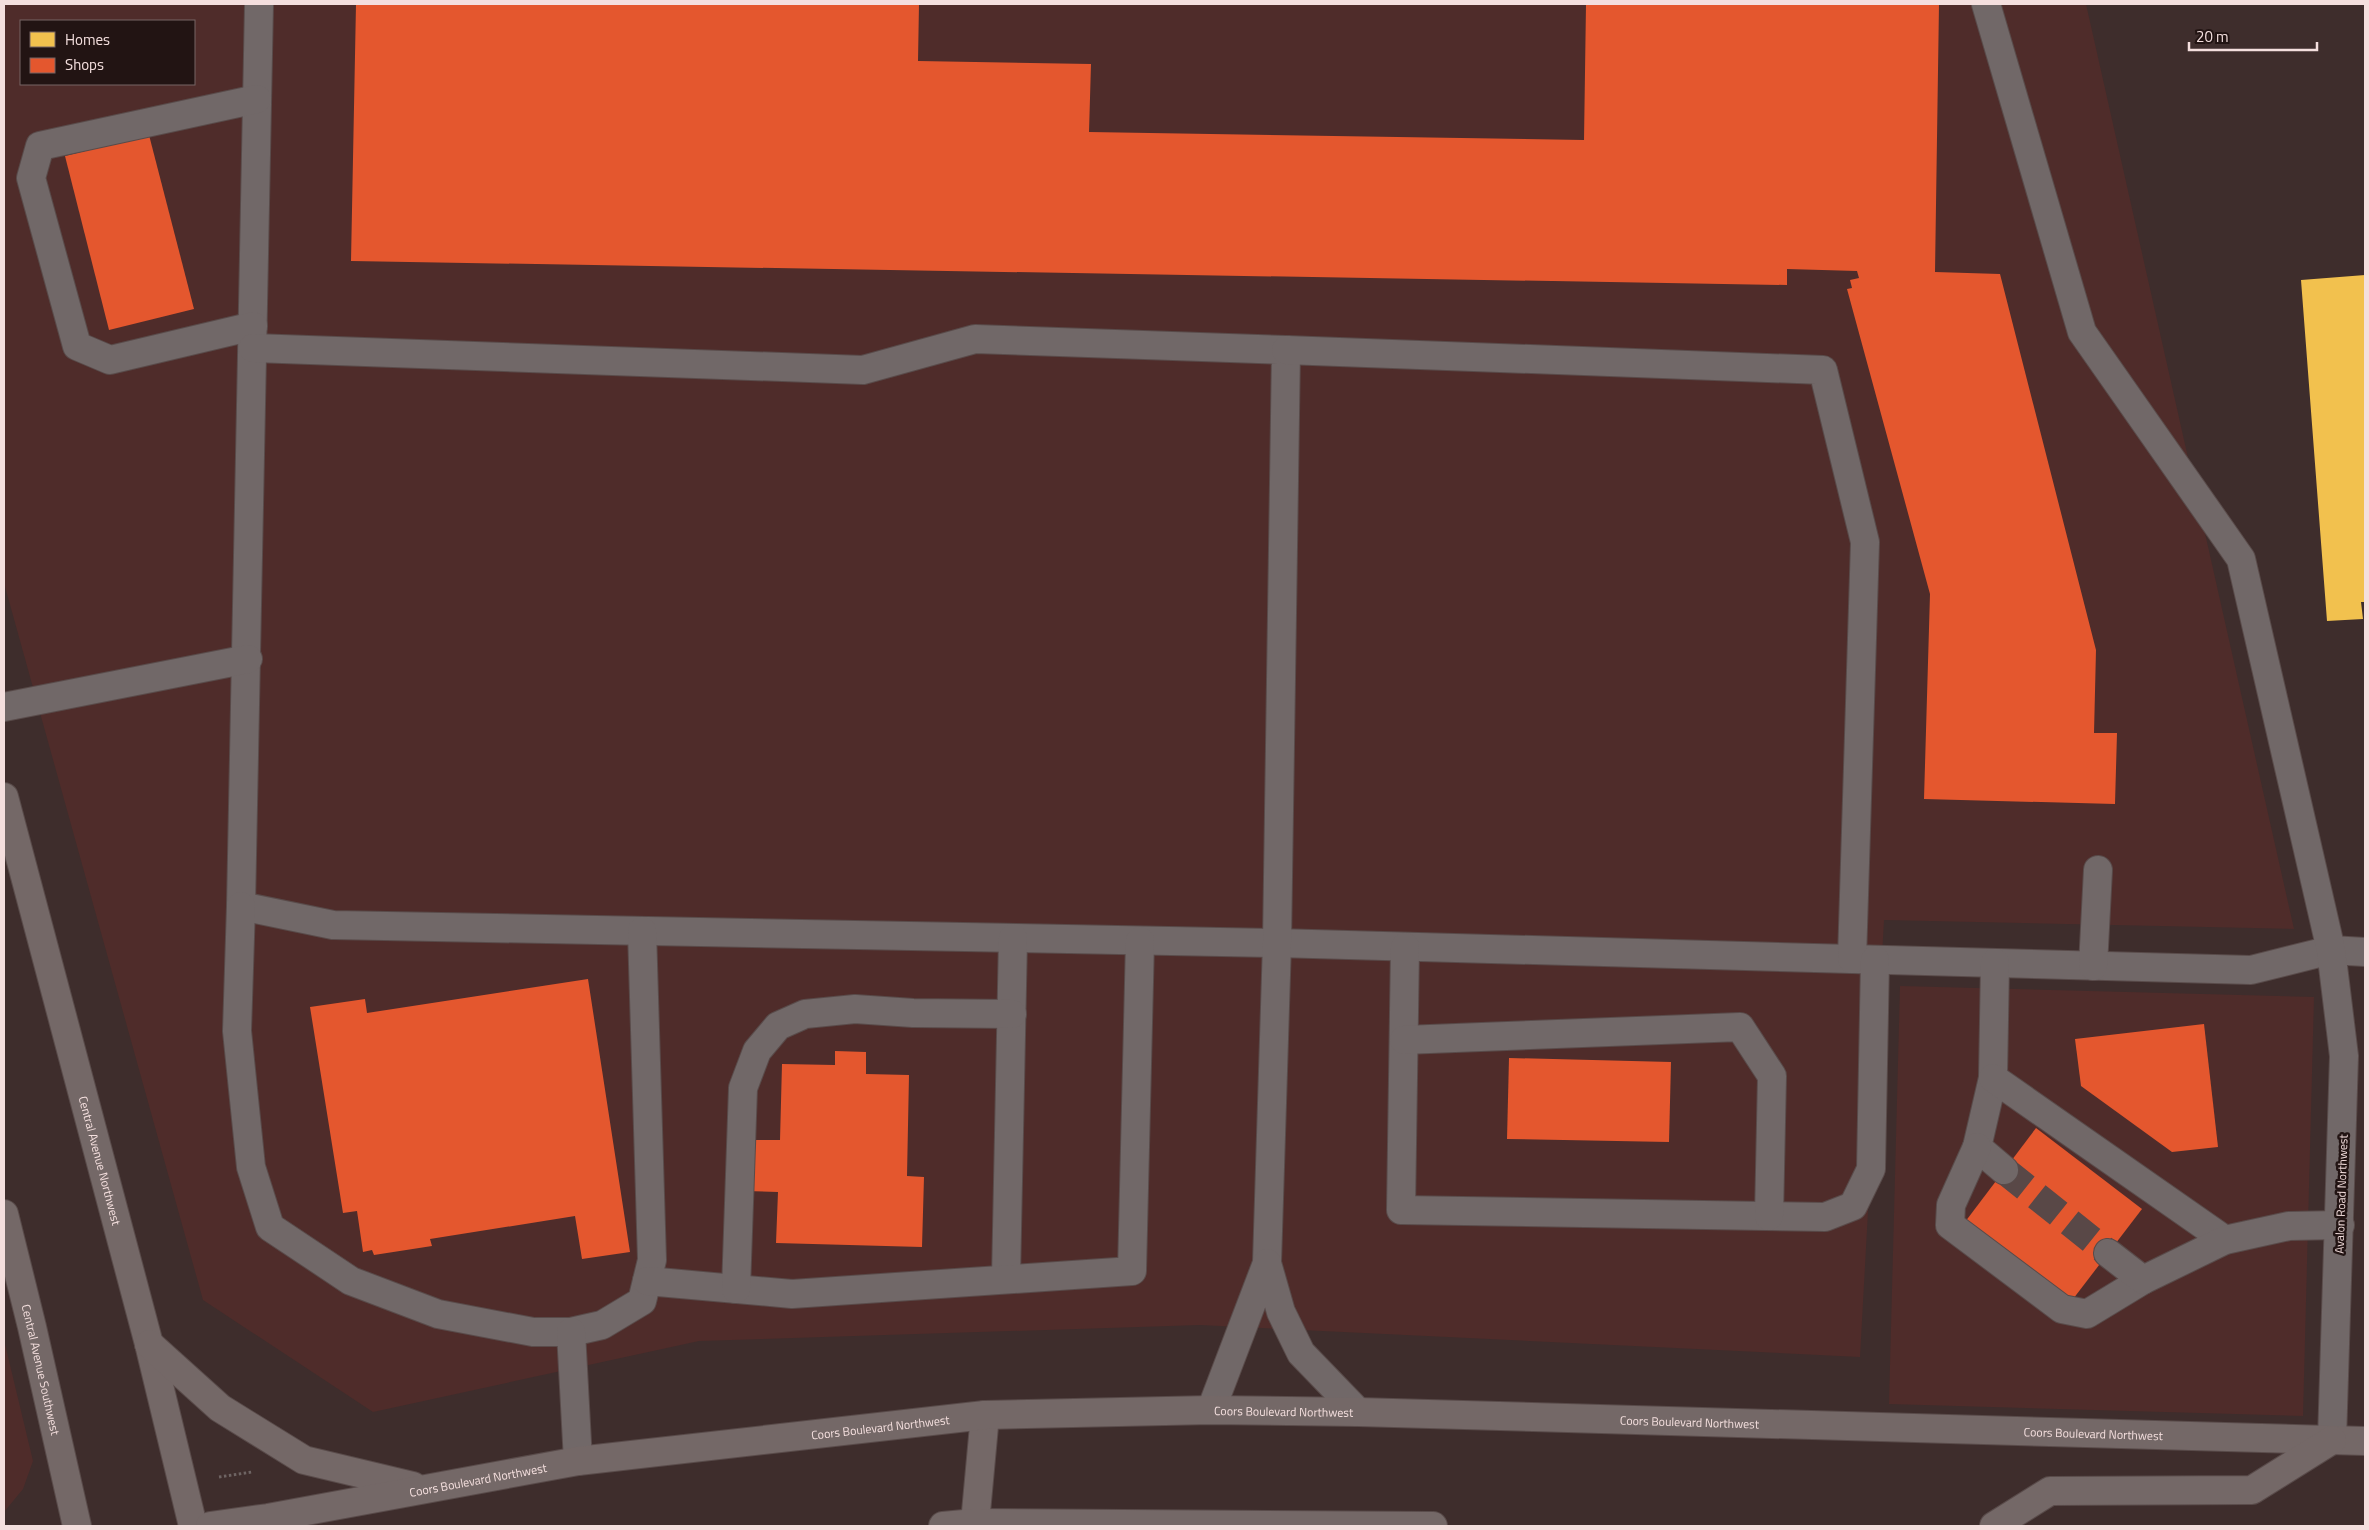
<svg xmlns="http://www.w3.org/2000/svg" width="2369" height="1530" viewBox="0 0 2369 1530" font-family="'Titillium Web',sans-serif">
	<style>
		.built { fill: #4f2c2a; fill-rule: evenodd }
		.homes { fill: #f2c14e }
		.shops { fill: #e4572e }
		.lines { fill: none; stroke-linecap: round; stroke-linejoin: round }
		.minor-tunnel { stroke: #594847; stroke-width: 28; stroke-dasharray: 28 14; stroke-linecap: butt }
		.minor-casing { stroke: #594b4a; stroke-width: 30 }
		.major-casing { stroke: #594b4a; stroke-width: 30 }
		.path { stroke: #6e6463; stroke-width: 3; stroke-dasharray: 2.5 2.5; stroke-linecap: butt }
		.minor { stroke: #716868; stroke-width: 28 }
		.major { stroke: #746867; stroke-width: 28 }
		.labels { text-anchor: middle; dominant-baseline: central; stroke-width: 5; stroke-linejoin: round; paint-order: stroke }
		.street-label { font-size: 12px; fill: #f4dfde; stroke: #221413 }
	</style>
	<rect width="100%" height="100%" fill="#3e2d2c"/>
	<g class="built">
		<path d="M 4,4 L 2086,4 L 2294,929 L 1884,920 L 1860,1357 L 1200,1325 L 699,1341 L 373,1412 L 203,1300 L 4,583 ZM 21,21 L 194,21 L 194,84 L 21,84 Z"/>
		<polygon points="1900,986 2314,997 2303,1416 1889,1404"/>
		<polygon points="4,1340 33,1461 23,1489 4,1512"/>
	</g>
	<polygon class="homes" points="2365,275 2365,602 2361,602 2363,619 2327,621 2301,280"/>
	<g class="shops">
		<polygon points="356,4 919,4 918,61 1091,64 1089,132 1584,140 1586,4 1939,4 1935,272 2000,274 2096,650 2094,733 2117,733 2115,804 1924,799 1930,594 1847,289 1852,288 1850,280 1859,278 1857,271 1787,269 1787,285 351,261"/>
		<polygon points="149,135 194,309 109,330 65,156"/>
		<polygon points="588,979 630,1252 582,1259 575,1216 430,1239 432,1246 374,1255 372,1250 363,1252 357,1211 343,1213 310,1007 365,999 367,1013"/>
		<polygon points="2204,1024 2218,1147 2172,1152 2081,1086 2075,1039"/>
		<polygon points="835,1051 866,1052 866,1074 909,1075 907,1176 924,1177 922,1247 776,1243 778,1192 745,1191 746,1140 780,1140 782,1064 835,1065"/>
		<polygon points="1509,1058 1671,1062 1669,1142 1507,1139"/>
		<polygon points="2036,1128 2142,1209 2070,1303 1965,1222"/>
	</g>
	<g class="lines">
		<polyline class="minor-tunnel" points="2004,1170 2108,1253"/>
		<g class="minor-casing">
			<g id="minor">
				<polyline points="259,4 241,906 333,925 1277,943 2251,970 2331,950 2365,952"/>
				<polyline points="1986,4 2082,332 2241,559 2331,950 2344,1056 2332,1440"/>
				<polyline points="253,326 110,360 77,346 31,178 40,146 257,99"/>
				<polyline points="253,348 863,370 975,339 1286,350 1277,943 1267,1263"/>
				<polyline points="1286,350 1823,370 1865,542 1852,959"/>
				<polyline points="4,707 248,659"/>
				<polyline points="241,906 237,1031 251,1167 270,1227 351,1281 438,1314 533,1332 571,1332 602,1325 642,1301 652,1260 642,931"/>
				<polyline points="1405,947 1401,1210 1825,1217 1853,1206 1871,1169 1875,960"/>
				<polyline points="1995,963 1993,1078 1977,1147 2004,1170"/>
				<polyline points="2093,966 2098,870"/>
				<polyline points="1404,1040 1740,1027 1772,1076 1769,1216"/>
				<polyline points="1993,1078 2225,1240"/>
				<polyline points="1977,1147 1951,1205 1950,1225 2062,1309 2087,1314 2143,1280"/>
				<polyline points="2108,1253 2143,1280 2225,1240 2289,1226 2340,1225"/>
				<polyline points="1006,1279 1013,938"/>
				<polyline points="647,1281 792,1294 1132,1271 1140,941"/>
				<polyline points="736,1289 743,1088 757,1051 778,1026 805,1014 855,1009 913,1013 1012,1014"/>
				<polyline points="571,1332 578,1461"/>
				<polyline points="1211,1410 1267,1263 1281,1312 1301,1353 1358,1412"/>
			</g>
		</g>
		<g class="major-casing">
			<g id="major">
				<path id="s1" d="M 4,797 L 149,1344 L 193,1526"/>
				<path id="s2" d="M 4,1214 L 32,1327 L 77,1526"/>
				<polyline points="149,1344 220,1408 304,1460 413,1486"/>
				<polyline points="975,1523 985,1415"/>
				<path id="s3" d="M 210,1526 L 268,1518 L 578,1461 L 985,1415 L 1211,1410 L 1358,1412 L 2365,1441"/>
				<polyline points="943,1526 975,1523 1433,1526"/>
				<polyline points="1994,1526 2050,1491 2252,1490 2332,1440"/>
			</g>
		</g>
		<polyline class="path" points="219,1477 252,1472"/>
		<use href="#minor" class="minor"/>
		<use href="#major" class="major"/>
	</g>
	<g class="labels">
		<g class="street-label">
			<text stroke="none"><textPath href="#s1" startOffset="376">Central Avenue Northwest</textPath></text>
			<text transform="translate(2341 1194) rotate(-88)">Avalon Road Northwest</text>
			<text stroke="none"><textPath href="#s2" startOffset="160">Central Avenue Southwest</textPath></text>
			<text stroke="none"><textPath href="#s3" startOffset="1082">Coors Boulevard Northwest</textPath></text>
			<text stroke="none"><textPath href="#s3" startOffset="1488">Coors Boulevard Northwest</textPath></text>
			<text stroke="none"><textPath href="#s3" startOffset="678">Coors Boulevard Northwest</textPath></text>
			<text stroke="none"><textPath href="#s3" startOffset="1892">Coors Boulevard Northwest</textPath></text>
			<text stroke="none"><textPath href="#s3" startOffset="272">Coors Boulevard Northwest</textPath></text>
		</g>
	</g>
	<rect width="2369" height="1530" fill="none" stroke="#f4dfde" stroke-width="10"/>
	<rect x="20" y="20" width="175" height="65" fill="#221413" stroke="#766564"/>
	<rect x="30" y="32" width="25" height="15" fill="#f2c14e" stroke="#766564"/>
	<text x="65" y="45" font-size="15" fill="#f4dfde">Homes</text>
	<rect x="30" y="58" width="25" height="15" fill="#e4572e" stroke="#766564"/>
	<text x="65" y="70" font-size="15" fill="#f4dfde">Shops</text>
	<path d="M2189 42v8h128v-8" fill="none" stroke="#f4dfde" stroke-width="2.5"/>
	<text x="2196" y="42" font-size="15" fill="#f4dfde" stroke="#221413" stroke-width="4" paint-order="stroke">20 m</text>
</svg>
